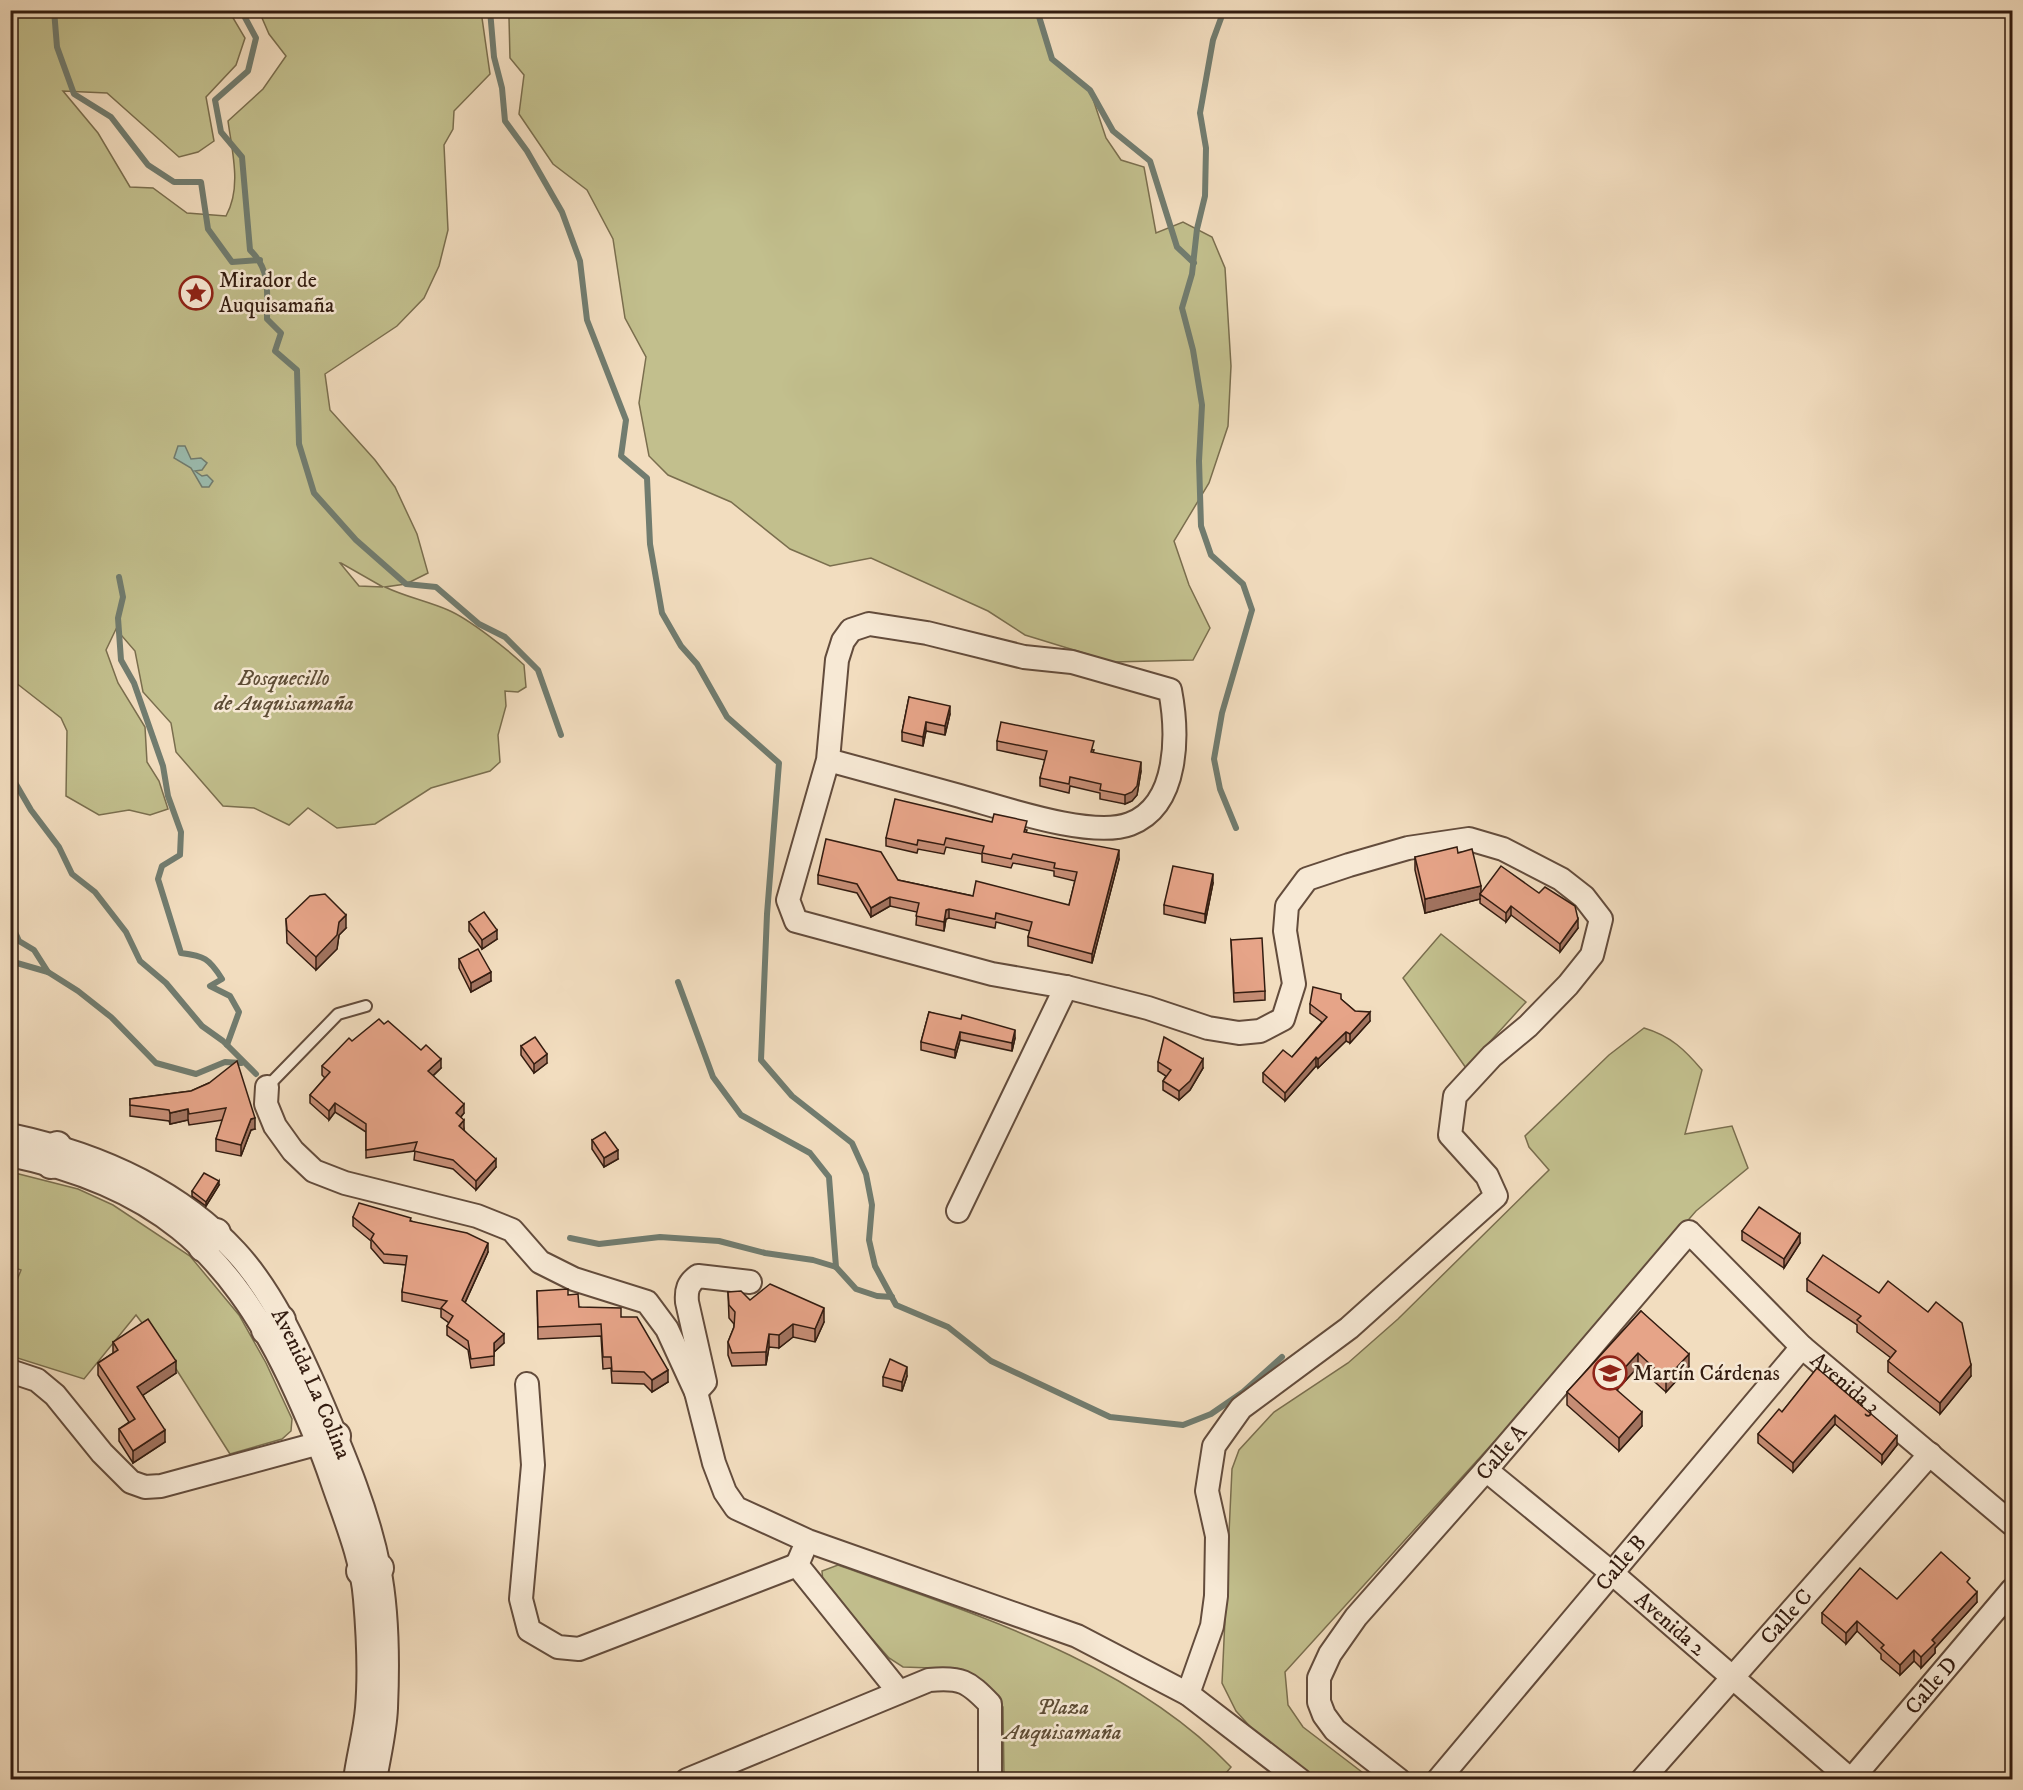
<svg xmlns="http://www.w3.org/2000/svg" width="2023" height="1790" viewBox="0 0 2023 1790" font-family="'IM FELL DW Pica',serif">
	<style>
		.green { fill: #c2bf8d; stroke: #7a6e4e; stroke-width: 1.5; fill-rule: evenodd }
		.water { fill: #9bbcaf; stroke: #717c6f; stroke-width: 1.5 }
		.lines { fill: none; stroke-linecap: round; stroke-linejoin: round }
		.stream { stroke: #717c6f; stroke-width: 6 }
		.service-casing { stroke: #634c3c; stroke-width: 14 }
		.minor-casing { stroke: #634c3c; stroke-width: 26 }
		.tertiary-casing { stroke: #634c3c; stroke-width: 32 }
		.service { stroke: #f7e9d5; stroke-width: 10 }
		.minor { stroke: #f7e9d5; stroke-width: 22 }
		.tertiary { stroke: #f7e9d5; stroke-width: 28 }
		.wall { fill: #c68d75; stroke: #331c10; stroke-width: 1.5 }
		.shaded-wall { fill: #a1735f; stroke: #331c10; stroke-width: 1.5 }
		.building { fill: #e6a488; stroke: #331c10; stroke-width: 1.5 }
		.labels { text-anchor: middle; dominant-baseline: central; stroke-width: 5; stroke-linejoin: round; paint-order: stroke }
		.poi-label { font-size: 22px; fill: #331c10; stroke: #f7e9d5; text-anchor: start }
		.park-label { font-size: 22px; font-style: italic; fill: #5e4d36; stroke: #f7e9d5 }
		.street-label { font-size: 22px; fill: #331c10; stroke: #f7e9d5 }
	</style>
	<rect width="100%" height="100%" fill="#f2ddbf"/>
	<filter id="stains"><feTurbulence type="fractalNoise" baseFrequency=".00333" numOctaves="4"/><feColorMatrix values="0 0 0 0 .2 0 0 0 0 .09 0 0 0 0 .02 0 0 0 .5 -.17"/></filter>
	<radialGradient id="worn" r=".72"><stop offset=".6" stop-color="#630" stop-opacity="0"/><stop offset="1" stop-color="#630" stop-opacity=".3"/></radialGradient>
	<g class="green">
		<path d="M 11,11 L 229,11 L 245,38 L 236,65 L 206,97 L 214,141 L 198,152 L 179,157 L 107,93 L 63,91 L 98,133 L 130,187 L 153,188 L 187,213 L 226,216 C 242,188 232,151 228,121 L 263,89 L 286,56 L 269,34 L 259,11 L 481,11 L 490,74 L 454,111 L 453,129 L 444,145 L 448,230 L 439,266 L 424,298 L 397,326 L 325,374 L 330,410 L 375,460 L 395,487 L 417,534 L 428,573 L 406,584 L 385,587 C 406,597 427,601 448,610 C 469,619 507,649 524,665 L 526,687 L 518,692 L 505,691 L 506,706 L 498,735 L 500,762 L 490,771 L 431,788 L 375,824 L 337,828 L 308,808 L 289,825 L 254,808 L 223,806 L 176,752 L 171,723 L 143,692 L 135,651 L 116,629 L 106,650 L 118,683 L 145,727 L 147,762 L 159,781 L 168,809 L 150,815 L 129,810 L 99,815 L 66,796 L 67,731 L 61,718 L 11,679 ZM 340,563 L 341,563 L 383,587 L 359,586 Z"/>
		<polygon points="511,11 1037,11 1052,59 1090,90 1106,138 1121,160 1144,167 1156,233 1183,222 1212,237 1225,268 1231,366 1228,426 1209,483 1174,541 1189,585 1210,628 1193,660 1113,662 1025,635 988,611 871,558 830,566 790,549 731,502 668,475 649,456 639,403 646,357 625,318 613,239 587,190 553,164 519,114 524,75 510,58 509,18"/>
		<polygon points="1441,934 1526,1002 1466,1068 1403,978"/>
		<path d="M 1644,1028 C 1671,1036 1685,1050 1702,1070 L 1685,1134 L 1732,1126 L 1748,1168 L 1696,1211 L 1533,1399 L 1285,1672 L 1288,1705 L 1303,1727 L 1371,1779 L 1318,1779 L 1254,1731 L 1236,1711 L 1222,1683 L 1232,1469 L 1239,1450 L 1274,1412 L 1348,1363 L 1398,1319 L 1549,1170 L 1529,1147 L 1525,1136 L 1609,1055 Z"/>
		<polygon points="11,1172 78,1189 113,1205 190,1256 239,1315 266,1363 292,1419 291,1431 282,1439 230,1454 171,1361 136,1315 84,1379 11,1356 11,1295 21,1270 11,1267"/>
		<path d="M 838,1565 C 973,1614 1130,1661 1231,1767 L 1221,1779 L 1004,1779 L 1003,1707 L 990,1688 L 961,1669 L 903,1667 L 889,1658 L 823,1583 L 822,1571 Z"/>
	</g>
	<polygon class="water" points="178,446 185,446 191,459 201,458 207,463 202,470 195,471 202,476 207,475 213,481 209,487 202,487 191,468 174,458"/>
	<g class="lines">
		<g class="stream">
			<polyline points="54,10 57,47 74,94 111,117 148,165 174,182 201,182 208,229 232,262 260,260"/>
			<path d="M 241,10 L 256,38 L 248,71 L 215,100 L 221,132 L 242,157 L 250,250 C 271,270 267,292 267,319 L 281,333 L 275,351 L 297,370 L 299,444 L 314,493 L 356,540 L 406,584 L 436,587 L 479,624 L 505,637 L 538,670 L 561,735"/>
			<polyline points="490,10 494,57 502,88 505,121 527,151 562,212 580,261 587,320 626,420 621,456 647,478 650,544 662,613 681,646 697,664 727,717 779,763 767,914 761,1060 792,1096 852,1143 866,1174 872,1205 869,1240 875,1266 896,1305 948,1327 991,1361 1110,1417 1183,1425 1211,1414 1243,1392 1282,1357"/>
			<polyline points="1037,10 1052,59 1090,90 1113,131 1150,161 1177,247 1194,263"/>
			<polyline points="1224,10 1213,40 1200,113 1206,148 1205,196 1197,229 1192,274 1182,308 1193,350 1202,405 1199,461 1201,526 1211,555 1243,584 1252,610 1222,713 1214,759 1220,789 1236,828"/>
			<path d="M 119,577 L 123,597 L 118,618 L 121,660 L 134,683 L 163,766 L 168,796 L 181,832 L 180,855 L 162,866 L 158,879 L 181,953 C 204,956 209,958 222,979 L 210,986 L 230,996 L 239,1012 L 227,1045"/>
			<polyline points="10,774 31,810 59,847 72,874 95,892 126,932 140,961 166,983 202,1026 223,1041 256,1074"/>
			<polyline points="10,929 14,930 19,941 34,950 48,972"/>
			<polyline points="10,961 48,972 78,991 111,1017 156,1063 196,1074 225,1062 241,1063"/>
			<polyline points="678,982 713,1077 741,1115 810,1153 829,1177 836,1267"/>
			<polyline points="570,1238 599,1244 660,1237 719,1241 765,1253 813,1260 836,1267 856,1289 877,1296 892,1297"/>
		</g>
		<g class="service-casing">
			<polyline id="service" points="267,1087 338,1014 366,1006"/>
		</g>
		<g class="minor-casing">
			<g id="minor">
				<path d="M 828,760 C 872,772 916,784 960,796 C 1001,807 1091,839 1130,824 C 1180,805 1178,732 1170,690 L 1072,662 L 1024,657 L 927,633 L 869,624 L 851,630 L 843,641 L 837,660 L 828,760 L 788,900 L 796,921 L 992,974 L 1066,987 L 1148,1008 L 1208,1028 L 1239,1033 L 1260,1031 L 1283,1019 L 1294,984 L 1285,931 L 1287,906 L 1307,879 L 1349,865 L 1408,848 L 1469,839 L 1503,849 L 1561,879 L 1584,897 L 1601,919 L 1592,955 L 1568,985 L 1528,1026 L 1492,1056 L 1455,1096 L 1450,1135 L 1487,1176 L 1496,1196 L 1349,1328 L 1241,1408 L 1214,1446 L 1207,1491 L 1217,1536 L 1216,1596 L 1212,1626 L 1188,1694"/>
				<polyline points="267,1087 266,1104 275,1126 293,1151 314,1171 345,1183 477,1216 512,1230 540,1262 574,1279 647,1302 667,1329 696,1392 714,1463 725,1492 736,1508 808,1541 1077,1636 1188,1694 1300,1780"/>
				<path id="s1" d="M 10,1135 C 94,1153 177,1188 236,1252 C 271,1290 295,1342 316,1389 C 340,1446 367,1506 379,1568 C 388,1613 388,1662 386,1708 C 385,1732 379,1756 375,1780"/>
				<path d="M 10,1155 C 152,1184 227,1248 289,1377 C 305,1411 320,1445 332,1481 C 345,1519 362,1559 365,1599 C 368,1634 370,1673 367,1708 C 365,1732 358,1756 355,1780"/>
				<polyline points="958,1211 1066,987"/>
				<polyline points="10,1371 37,1380 55,1395 102,1453 131,1482 145,1487 161,1486 320,1443"/>
				<polyline points="527,1384 533,1465 521,1599 529,1630 558,1647 579,1649 797,1565"/>
				<path d="M 696,1392 L 705,1382 L 687,1302 C 686,1290 688,1283 698,1276 L 750,1282"/>
				<path id="s2" d="M 1486,1470 L 1613,1574 L 1851,1780"/>
				<polyline points="803,1551 797,1565 899,1692"/>
				<path d="M 687,1780 L 929,1680 C 961,1677 968,1681 990,1704 L 990,1780"/>
				<path id="s3" d="M 1399,1780 L 1335,1730 L 1324,1715 L 1319,1702 L 1319,1678 L 1330,1654 L 1356,1617 L 1486,1470 L 1689,1232 L 1802,1347 L 2012,1524"/>
				<path id="s4" d="M 1438,1780 L 1802,1347"/>
				<path id="s5" d="M 1642,1780 L 1930,1454"/>
				<path id="s6" d="M 1851,1780 L 2012,1590"/>
			</g>
		</g>
		<g class="tertiary-casing">
			<g id="tertiary">
				<polyline points="51,1164 57,1146"/>
				<polyline points="203,1247 216,1233"/>
				<polyline points="266,1330 281,1320"/>
				<polyline points="320,1443 336,1436"/>
				<polyline points="361,1571 379,1568"/>
			</g>
		</g>
		<use href="#service" class="service"/>
		<use href="#minor" class="minor"/>
		<use href="#tertiary" class="tertiary"/>
	</g>
	<g class="wall">
		<polygon points="909,697 950,714 945,735 926,731 923,746 902,741 902,732"/>
		<polygon points="997,741 1094,750 1093,753 1141,771 1137,795 1132,801 1125,804 1100,799 1100,793 1070,786 1069,793 1040,786 1040,778 1045,760 997,750"/>
		<polygon points="992,822 1027,830 1026,833 1119,859 1092,963 1028,946 1028,937 1030,931 996,922 995,928 949,918 946,919 944,931 916,925 917,912 890,906 871,917 857,893 818,884 818,875 898,880 973,896 1069,905 1075,881 1054,876 1054,871 1013,863 1011,868 982,862 982,854 946,847 944,854 918,849 917,853 886,846 886,838"/>
		<polygon points="1458,853 1481,893 1578,928 1560,952 1511,915 1506,922 1480,903 1480,899 1425,913 1415,870 1415,857"/>
		<polygon points="1213,883 1205,923 1164,914 1164,905"/>
		<polygon points="286,919 346,928 339,935 337,949 316,970 287,943"/>
		<polygon points="469,922 497,939 482,949 469,931"/>
		<polygon points="1231,940 1265,991 1265,1000 1234,1002"/>
		<polygon points="459,959 491,981 471,992 459,968"/>
		<polygon points="1341,999 1355,1011 1370,1021 1350,1043 1346,1041 1318,1068 1316,1066 1285,1101 1263,1082 1263,1073 1292,1057 1322,1022 1310,1013 1310,1004"/>
		<polygon points="929,1012 1015,1038 1012,1051 960,1040 955,1058 921,1050 921,1042"/>
		<polygon points="352,1041 441,1068 433,1076 464,1113 461,1117 464,1129 463,1129 496,1167 476,1190 453,1169 414,1160 415,1151 366,1158 366,1132 335,1112 329,1120 310,1103 310,1095 325,1078 322,1075 322,1066"/>
		<polygon points="521,1046 547,1063 534,1073 521,1055"/>
		<polygon points="1158,1062 1203,1068 1190,1090 1179,1100 1163,1090 1163,1081 1166,1076 1158,1071"/>
		<polygon points="209,1083 255,1129 251,1130 241,1156 216,1151 216,1139 223,1120 189,1125 188,1120 170,1124 169,1121 130,1116 130,1099 191,1091"/>
		<polygon points="592,1140 618,1159 604,1167 592,1149"/>
		<polygon points="219,1185 206,1206 192,1196 192,1191"/>
		<polygon points="353,1217 411,1221 488,1252 465,1303 504,1343 494,1352 494,1365 471,1368 468,1350 447,1335 447,1326 449,1323 441,1317 441,1309 402,1301 402,1292 406,1265 384,1263 371,1248 371,1241 353,1226"/>
		<polygon points="1742,1231 1800,1243 1784,1268 1742,1240"/>
		<polygon points="1807,1279 1971,1376 1940,1414 1888,1372 1888,1361 1891,1358 1857,1332 1857,1325 1807,1291"/>
		<polygon points="537,1291 568,1295 579,1307 621,1317 668,1382 652,1392 644,1384 612,1383 611,1368 603,1369 601,1336 538,1339"/>
		<polygon points="728,1292 750,1300 824,1322 815,1342 793,1337 779,1348 769,1347 766,1365 732,1366 728,1355 728,1342 734,1327 734,1324 729,1318"/>
		<polygon points="1641,1311 1689,1367 1666,1392 1638,1367 1617,1390 1642,1426 1619,1451 1567,1405 1567,1392"/>
		<polygon points="113,1342 176,1373 143,1395 165,1442 133,1463 119,1441 119,1429 129,1422 98,1375 98,1363 113,1353"/>
		<polygon points="1817,1368 1897,1445 1882,1464 1835,1424 1793,1472 1758,1443 1758,1434 1782,1412"/>
		<polygon points="907,1376 902,1391 883,1386 883,1377"/>
		<polygon points="1970,1586 1977,1602 1935,1648 1935,1653 1921,1668 1914,1661 1900,1675 1881,1659 1881,1654 1857,1631 1846,1644 1822,1623 1822,1613"/>
	</g>
	<g class="shaded-wall">
		<polygon points="950,706 950,714 945,735 945,726"/>
		<polygon points="926,722 926,731 923,746 923,737"/>
		<polygon points="1141,762 1141,771 1137,795 1132,801 1125,804 1125,795"/>
		<polygon points="1119,850 1119,859 1092,963 1092,954"/>
		<polygon points="1213,874 1213,883 1205,923 1205,914"/>
		<polygon points="1481,886 1481,895 1480,894 1480,899 1425,913 1425,899"/>
		<polygon points="890,897 890,906 871,917 871,908"/>
		<polygon points="1511,906 1511,915 1506,922 1506,913"/>
		<polygon points="949,909 949,918 946,919 944,931 944,922 946,910"/>
		<polygon points="346,915 346,928 339,935 337,949 316,970 316,957 339,922"/>
		<polygon points="1578,919 1578,928 1560,952 1560,944"/>
		<polygon points="497,930 497,939 482,949 482,940"/>
		<polygon points="491,972 491,981 471,992 471,983"/>
		<polygon points="1370,1012 1370,1021 1350,1043 1350,1034"/>
		<polygon points="1015,1030 1015,1038 1012,1051 1012,1043"/>
		<polygon points="960,1032 960,1040 955,1058 955,1050"/>
		<polygon points="1346,1032 1346,1041 1318,1068 1318,1059"/>
		<polygon points="547,1054 547,1063 534,1073 534,1064"/>
		<polygon points="1316,1057 1316,1066 1285,1101 1285,1093"/>
		<polygon points="441,1059 441,1068 428,1080 428,1071"/>
		<polygon points="1203,1059 1203,1068 1190,1090 1179,1100 1179,1091"/>
		<polygon points="335,1103 335,1112 329,1120 329,1111"/>
		<polygon points="464,1104 464,1113 456,1122 456,1113"/>
		<polygon points="188,1109 188,1120 170,1124 170,1113"/>
		<polygon points="255,1118 255,1129 251,1130 241,1156 241,1145 251,1119"/>
		<polygon points="464,1120 464,1129 459,1135 459,1126"/>
		<polygon points="618,1150 618,1159 604,1167 604,1158"/>
		<polygon points="496,1159 496,1167 476,1190 476,1181"/>
		<polygon points="219,1181 219,1185 206,1206 206,1202"/>
		<polygon points="1800,1234 1800,1243 1784,1268 1784,1259"/>
		<polygon points="488,1243 488,1252 462,1309 462,1300"/>
		<polygon points="824,1308 824,1322 815,1342 815,1329"/>
		<polygon points="793,1324 793,1337 779,1348 779,1335"/>
		<polygon points="504,1334 504,1343 494,1352 494,1343"/>
		<polygon points="769,1334 769,1347 766,1365 766,1352"/>
		<polygon points="1638,1353 1638,1367 1610,1397 1610,1384"/>
		<polygon points="1689,1354 1689,1367 1666,1392 1666,1379"/>
		<polygon points="176,1361 176,1373 137,1399 137,1387"/>
		<polygon points="1971,1365 1971,1376 1940,1414 1940,1403"/>
		<polygon points="907,1367 907,1376 902,1391 902,1382"/>
		<polygon points="668,1370 668,1382 652,1392 652,1380"/>
		<polygon points="1642,1412 1642,1426 1619,1451 1619,1438"/>
		<polygon points="1835,1415 1835,1424 1793,1472 1793,1463"/>
		<polygon points="165,1430 165,1442 133,1463 133,1451"/>
		<polygon points="1897,1436 1897,1445 1882,1464 1882,1455"/>
		<polygon points="1977,1592 1977,1602 1935,1648 1935,1653 1921,1668 1921,1657 1932,1640"/>
		<polygon points="1857,1621 1857,1631 1846,1644 1846,1633"/>
		<polygon points="1914,1650 1914,1661 1900,1675 1900,1665"/>
	</g>
	<g class="building">
		<polygon points="909,697 950,706 945,726 926,722 923,737 902,732"/>
		<polygon points="1001,722 1094,741 1091,752 1141,762 1137,786 1132,792 1125,795 1100,790 1101,784 1070,777 1069,784 1040,778 1047,751 997,741"/>
		<polygon points="895,799 992,822 994,814 1027,821 1024,832 1119,850 1092,954 1028,937 1032,922 996,913 995,919 949,909 946,910 944,922 916,916 919,903 890,897 871,908 857,884 818,875 826,839 881,852 898,880 973,896 976,881 1069,905 1077,872 1054,868 1055,863 1013,854 1011,859 982,853 984,846 946,838 944,845 918,840 917,845 886,838"/>
		<polygon points="1457,847 1458,853 1472,849 1481,886 1425,899 1415,857"/>
		<polygon points="1173,866 1213,874 1205,914 1164,905"/>
		<polygon points="1501,866 1539,893 1545,887 1575,906 1578,919 1560,944 1511,906 1506,913 1480,894"/>
		<polygon points="325,894 346,915 339,922 337,935 316,957 287,930 286,919 310,896"/>
		<polygon points="484,912 497,930 482,940 469,922"/>
		<polygon points="1262,938 1265,991 1234,993 1231,940"/>
		<polygon points="478,949 491,972 471,983 459,959"/>
		<polygon points="1313,987 1341,994 1341,999 1355,1011 1370,1012 1350,1034 1346,1032 1318,1059 1316,1057 1285,1093 1263,1073 1283,1050 1292,1057 1327,1017 1310,1004"/>
		<polygon points="929,1012 961,1019 962,1015 1015,1030 1012,1043 960,1032 955,1050 921,1042"/>
		<polygon points="379,1019 384,1024 388,1021 421,1050 426,1045 441,1059 428,1071 464,1104 456,1113 464,1120 459,1126 496,1159 476,1181 453,1160 414,1151 417,1142 366,1150 366,1124 335,1103 329,1111 310,1095 330,1072 322,1066 349,1038 352,1041"/>
		<polygon points="535,1037 547,1054 534,1064 521,1046"/>
		<polygon points="1164,1037 1203,1059 1190,1081 1179,1091 1163,1081 1171,1070 1158,1062"/>
		<polygon points="237,1061 255,1118 251,1119 241,1145 216,1139 226,1108 189,1114 188,1109 170,1113 169,1110 130,1105 130,1099 191,1091 209,1083"/>
		<polygon points="605,1132 618,1150 604,1158 592,1140"/>
		<polygon points="204,1173 219,1181 206,1202 192,1191"/>
		<polygon points="359,1203 411,1218 410,1221 467,1233 488,1243 462,1300 504,1334 494,1343 494,1356 471,1359 468,1341 447,1326 453,1316 441,1308 447,1301 402,1292 407,1256 384,1254 371,1239 374,1234 353,1217"/>
		<polygon points="1759,1207 1800,1234 1784,1259 1742,1231"/>
		<polygon points="1823,1255 1879,1293 1888,1281 1928,1312 1936,1302 1962,1323 1971,1365 1940,1403 1888,1361 1896,1351 1857,1320 1861,1316 1807,1279"/>
		<polygon points="770,1284 824,1308 815,1329 793,1324 779,1335 769,1334 766,1352 732,1353 728,1342 734,1327 735,1312 729,1305 728,1292 741,1291 750,1300"/>
		<polygon points="568,1289 568,1295 578,1294 579,1307 621,1308 621,1317 637,1317 668,1370 652,1380 644,1372 612,1371 611,1357 603,1357 601,1324 538,1327 537,1291"/>
		<polygon points="1641,1311 1689,1354 1666,1379 1638,1353 1610,1384 1642,1412 1619,1438 1567,1392"/>
		<polygon points="148,1319 176,1361 137,1387 165,1430 133,1451 119,1429 135,1419 98,1363 118,1350 113,1342"/>
		<polygon points="890,1359 907,1367 902,1382 883,1377"/>
		<polygon points="1817,1368 1897,1436 1882,1455 1835,1415 1793,1463 1758,1434 1779,1409 1782,1412"/>
		<polygon points="1941,1552 1970,1578 1967,1582 1977,1592 1932,1640 1935,1643 1921,1657 1914,1650 1900,1665 1881,1648 1884,1645 1857,1621 1846,1633 1822,1613 1860,1568 1897,1599"/>
	</g>
	<defs>
		<g id="sight-ring" transform="scale(1.725)"><circle r="9.5" fill="#f7e9d5" stroke="#8f2418" stroke-width="1.5"/><path d="M0-6L1.8-2.2L6-1.7L2.9 1.2L3.7 5.4L0 3.3L-3.7 5.4L-2.9 1.2L-6-1.7L-1.8-2.2Z" fill="#8f2418"/></g>
		<g id="school-ring" transform="scale(1.725)"><circle r="9.5" fill="#f7e9d5" stroke="#8f2418" stroke-width="1.5"/><path d="M0-5L7-2L0 1L-7-2ZM-4 1L0 2.5L4 1V4Q0 6-4 4Z" fill="#8f2418"/></g>
	</defs>
	<g fill-rule="evenodd">
		<use href="#sight-ring" x="196" y="293"/>
		<use href="#school-ring" x="1610" y="1373"/>
	</g>
	<g class="labels">
		<g class="poi-label">
			<text x="219" y="280">Mirador de<tspan x="219" dy="25">Auquisamaña</tspan></text>
			<text x="1633" y="1373">Martín Cárdenas</text>
		</g>
		<g class="park-label">
			<text x="284" y="678">Bosquecillo<tspan x="284" dy="25">de Auquisamaña</tspan></text>
			<text x="1063" y="1707">Plaza<tspan x="1063" dy="25">Auquisamaña</tspan></text>
		</g>
		<g class="street-label">
			<text stroke="none"><textPath href="#s1" startOffset="411">Avenida La Colina</textPath></text>
			<text stroke="none"><textPath href="#s3" startOffset="936">Avenida 3</textPath></text>
			<text stroke="none"><textPath href="#s3" startOffset="429">Calle A</textPath></text>
			<text stroke="none"><textPath href="#s4" startOffset="284">Calle B</textPath></text>
			<text stroke="none"><textPath href="#s5" startOffset="218">Calle C</textPath></text>
			<text stroke="none"><textPath href="#s2" startOffset="240">Avenida 2</textPath></text>
			<text stroke="none"><textPath href="#s6" startOffset="124">Calle D</textPath></text>
		</g>
	</g>
	<rect width="2023" height="1790" fill="none" stroke="#f2ddbf" stroke-width="36"/>
	<rect x="12" y="12" width="1999" height="1766" fill="none" stroke="#331c10" stroke-width="3"/>
	<rect x="18" y="18" width="1987" height="1754" fill="none" stroke="#331c10" stroke-width="1.5"/>
	<rect width="100%" height="100%" filter="url(#stains)"/>
	<rect width="100%" height="100%" fill="url(#worn)"/>
</svg>
